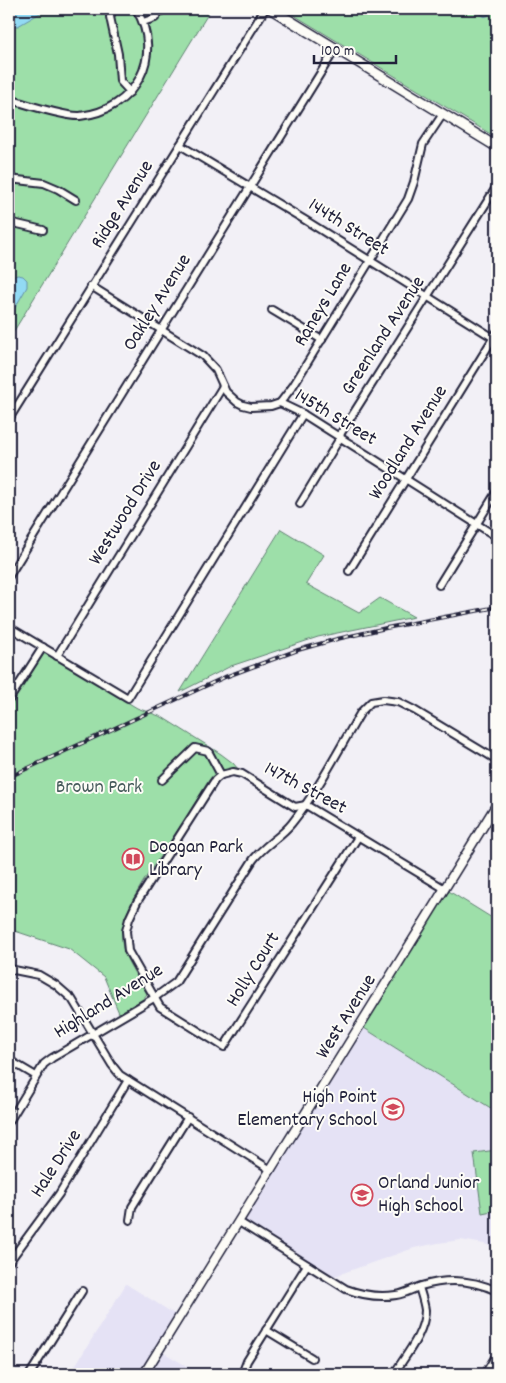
<svg xmlns="http://www.w3.org/2000/svg" width="506" height="1383" viewBox="0 0 506 1383" font-family="Dekko,sans-serif">
	<style>
		.built { fill: #e5e2f5 }
		.green { fill: #9ddfa9; stroke: #608072 }
		.water { fill: #92daf4; stroke: #6590aa }
		.lines { fill: none; stroke-linecap: round; stroke-linejoin: round }
		.stream { stroke: #6590aa; stroke-width: 2 }
		.minor-casing { stroke: #22223b; stroke-width: 10 }
		.tertiary-casing { stroke: #22223b; stroke-width: 11 }
		.secondary-casing { stroke: #22223b; stroke-width: 12 }
		.minor { stroke: #fdfcf7; stroke-width: 6 }
		.tertiary { stroke: #fdfcf7; stroke-width: 8 }
		.secondary { stroke: #fdfcf7; stroke-width: 9 }
		.rail-casing { stroke: #22223b; stroke-width: 4 }
		.rail { stroke: #fdfcf7; stroke-width: 2; stroke-dasharray: 5.5; stroke-linecap: butt }
		.labels { text-anchor: middle; dominant-baseline: central; stroke-width: 4; stroke-linejoin: round; paint-order: stroke }
		.street-label { font-size: 20px; fill: #22223b; stroke: #fdfcf7 }
		.park-label { font-size: 20px; fill: #475b5c; stroke: #fdfcf7 }
		.poi-label { font-size: 20px; fill: #22223b; stroke: #fdfcf7; text-anchor: start }
	</style>
	<rect width="100%" height="100%" fill="#f2f0f6"/>
	<filter id="ink" filterUnits="userSpaceOnUse"><feTurbulence type="fractalNoise" baseFrequency=".02" numOctaves="2"/><feDisplacementMap in="SourceGraphic" scale="10" xChannelSelector="R" yChannelSelector="G"/><feConvolveMatrix kernelMatrix="1 2 1 2 8 2 1 2 1" color-interpolation-filters="sRGB"/></filter>
	<g filter="url(#ink)">
		<g class="built">
			<polygon points="364,1028 497,1112 497,1248 484,1244 461,1240 438,1243 414,1248 326,1279 239,1224"/>
			<polygon points="126,1284 176,1315 137,1374 70,1374"/>
			<polygon points="161,1351 195,1371 194,1374 146,1374"/>
		</g>
		<g class="green">
			<polygon points="9,9 211,9 9,339"/>
			<polygon points="284,9 497,9 497,138"/>
			<polygon points="281,529 324,555 306,584 359,613 380,598 414,617 318,637 231,666 180,692"/>
			<path d="M 44,652 L 137,708 L 162,717 L 221,754 L 233,763 L 238,769 C 226,768 217,771 209,780 C 198,798 187,816 176,833 C 159,860 118,909 122,942 C 123,958 139,979 147,994 L 143,999 L 119,1013 L 104,977 L 69,949 L 9,929 L 9,705 Z"/>
			<polygon points="447,890 497,921 497,1112 364,1028"/>
			<polygon points="497,1150 497,1210 482,1213 474,1153"/>
		</g>
		<g class="water">
			<polygon points="9,9 47,9 18,26 9,26"/>
			<polygon points="18,275 23,276 27,280 27,287 9,318 9,282 13,276"/>
		</g>
		<g class="lines">
			<polyline class="stream" points="470,9 485,16 488,15 491,9"/>
			<g class="minor-casing">
				<g id="minor">
					<polyline points="113,9 110,17 118,54 120,81 130,92"/>
					<polyline points="143,22 155,18 162,9"/>
					<path d="M 9,99 C 25,104 65,117 80,116 C 135,110 165,57 136,9"/>
					<polyline points="180,145 305,220 497,340"/>
					<polyline points="9,179 44,183 58,189 76,200"/>
					<polyline points="9,222 43,230"/>
					<polyline points="91,286 203,356 216,370 226,392 237,402 243,405 251,407 271,406 280,403 293,386 408,199 414,182 423,144 443,114"/>
					<polyline points="272,310 322,340"/>
					<polyline points="280,403 303,414 497,537"/>
					<polyline points="9,419 265,9"/>
					<polyline points="300,504 340,438 341,433 497,186"/>
					<polyline points="349,571 497,332"/>
					<polyline points="9,576 336,48"/>
					<polyline points="439,585 497,491"/>
					<polyline points="9,627 128,698 303,414"/>
					<polyline points="57,656 223,386"/>
					<polyline points="9,700 43,647"/>
					<polyline points="162,780 195,748 208,751 221,775"/>
					<polyline points="358,837 224,1047 160,1007 128,951 126,931 129,919 137,902 215,780 221,775 233,772 242,774 295,807 306,805 445,889"/>
					<polyline points="9,969 39,975 56,985 72,999 112,1065 120,1075 271,1170"/>
					<polyline points="9,1060 36,1076"/>
					<path d="M 9,1122 L 44,1064 L 52,1058 L 154,998 L 176,982 L 253,860 C 264,845 281,837 292,823 C 319,789 339,749 361,712 L 371,702 L 383,700 L 398,702 L 414,710 L 497,760"/>
					<polyline points="130,1220 132,1207 188,1117"/>
					<path d="M 239,1222 L 346,1289 C 362,1295 378,1298 396,1295 C 404,1294 413,1289 421,1286 C 447,1278 472,1279 497,1291"/>
					<polyline points="9,1262 59,1194 128,1080"/>
					<polyline points="266,1330 312,1358"/>
					<polyline points="30,1374 82,1291"/>
					<polyline points="242,1374 247,1361 307,1265"/>
					<path d="M 394,1374 C 405,1356 425,1333 425,1310 C 424,1302 421,1294 419,1287"/>
					<polyline points="485,1374 497,1354"/>
				</g>
			</g>
			<g class="tertiary-casing">
				<polyline id="tertiary" points="144,1374 497,804"/>
			</g>
			<g class="secondary-casing">
				<polyline id="secondary" points="271,9 497,147"/>
			</g>
			<use href="#minor" class="minor"/>
			<use href="#tertiary" class="tertiary"/>
			<use href="#secondary" class="secondary"/>
			<g class="rail-casing">
				<polyline id="rail" points="9,777 225,677 298,650 337,639 386,628 497,607"/>
			</g>
			<use href="#rail" class="rail"/>
		</g>
	</g>
	<defs>
		<g id="library-ring" transform="scale(1.125)"><circle r="9.5" fill="#fdfcf7" stroke="#d1495b" stroke-width="1.5"/><path d="M-6-4Q-3-5.5-.7-3.5V5Q-3 3-6 4ZM6-4Q3-5.5 .7-3.5V5Q3 3 6 4Z" fill="#d1495b"/></g>
		<g id="school-ring" transform="scale(1.125)"><circle r="9.5" fill="#fdfcf7" stroke="#d1495b" stroke-width="1.5"/><path d="M0-5L7-2L0 1L-7-2ZM-4 1L0 2.5L4 1V4Q0 6-4 4Z" fill="#d1495b"/></g>
	</defs>
	<g fill-rule="evenodd">
		<use href="#library-ring" x="133" y="859"/>
		<use href="#school-ring" x="393" y="1109"/>
		<use href="#school-ring" x="362" y="1195"/>
	</g>
	<g class="labels">
		<g class="street-label">
			<text transform="translate(123 205) rotate(-58)">Ridge Avenue</text>
			<text transform="translate(348 228) rotate(32)">144th Street</text>
			<text transform="translate(158 303) rotate(-58)">Oakley Avenue</text>
			<text transform="translate(324 305) rotate(-59)">Raneys Lane</text>
			<text transform="translate(384 336) rotate(-57)">Greenland Avenue</text>
			<text transform="translate(335 418) rotate(31)">145th Street</text>
			<text transform="translate(409 443) rotate(-58)">Woodland Avenue</text>
			<text transform="translate(126 513) rotate(-58)">Westwood Drive</text>
			<text transform="translate(305 789) rotate(28)">147th Street</text>
			<text transform="translate(254 970) rotate(-58)">Holly Court</text>
			<text transform="translate(109 1002) rotate(-32)">Highland Avenue</text>
			<text transform="translate(347 1017) rotate(-58)">West Avenue</text>
			<text transform="translate(57 1164) rotate(-57)">Hale Drive</text>
		</g>
		<g class="park-label">
			<text x="99" y="788">Brown Park</text>
		</g>
		<g class="poi-label">
			<text x="149" y="848">Doogan Park<tspan x="149" dy="23">Library</tspan></text>
			<text x="377" y="1098" text-anchor="end">High Point<tspan x="377" dy="23">Elementary School</tspan></text>
			<text x="378" y="1184">Orland Junior<tspan x="378" dy="23">High School</tspan></text>
		</g>
	</g>
	<rect width="506" height="1383" fill="none" stroke="#fdfcf7" stroke-width="30"/>
	<rect x="15" y="15" width="476" height="1353" fill="none" stroke="#22223b" stroke-width="2" filter="url(#ink)"/>
	<path d="M314 55v8h82v-8" fill="none" stroke="#22223b" stroke-width="2.5"/>
	<text x="321" y="55" font-size="15" fill="#22223b" stroke="#fdfcf7" stroke-width="4" paint-order="stroke">100 m</text>
</svg>
